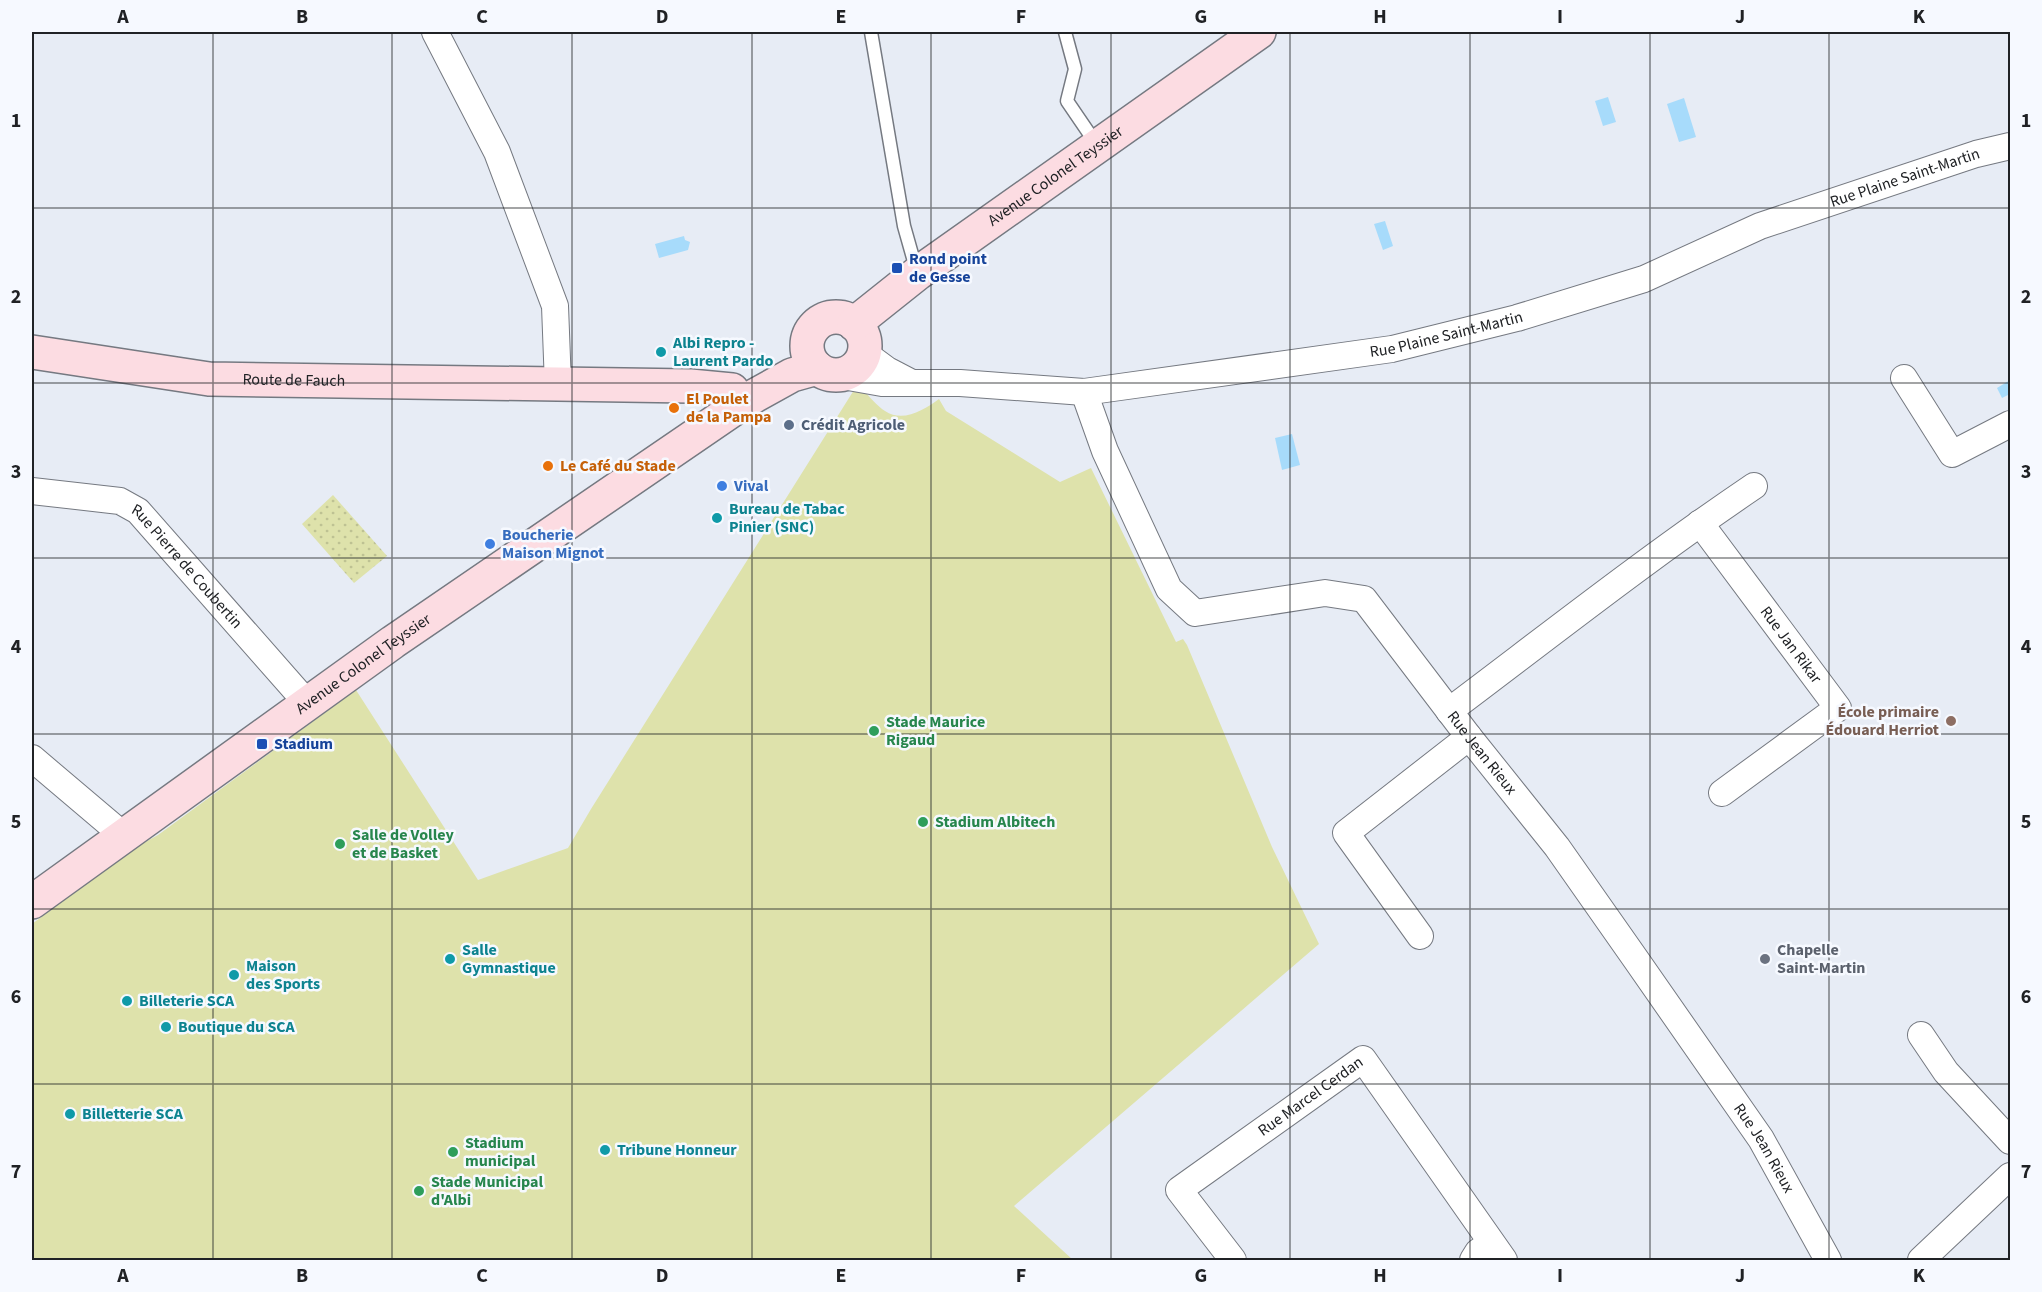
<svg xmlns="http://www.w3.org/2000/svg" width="2042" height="1292" viewBox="0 0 2042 1292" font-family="'Source Sans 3',sans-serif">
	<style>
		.park { fill: url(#park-dots) }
		.garden { fill: #dee2ab }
		.water { fill: #a7dbfb }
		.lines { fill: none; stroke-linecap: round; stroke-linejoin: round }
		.lane-casing { stroke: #757981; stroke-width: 15 }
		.street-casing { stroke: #757981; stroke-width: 28 }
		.secondary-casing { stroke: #757981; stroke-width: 36 }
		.lane { stroke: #fff; stroke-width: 12 }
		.street { stroke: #fff; stroke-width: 26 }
		.secondary { stroke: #fcdce2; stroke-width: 33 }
		.grid { fill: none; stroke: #202225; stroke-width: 1.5; stroke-opacity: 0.55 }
		.transit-dot { fill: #1a4fb4; stroke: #f6f9ff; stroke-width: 2 }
		.culture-dot { fill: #0f9aa8; stroke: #f6f9ff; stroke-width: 2 }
		.food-dot { fill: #e8710a; stroke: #f6f9ff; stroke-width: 2 }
		.service-dot { fill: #5c6f8a; stroke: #f6f9ff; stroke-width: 2 }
		.shop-dot { fill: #3f7fe0; stroke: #f6f9ff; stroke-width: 2 }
		.education-dot { fill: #8d6e63; stroke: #f6f9ff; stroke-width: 2 }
		.leisure-dot { fill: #2e9e5b; stroke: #f6f9ff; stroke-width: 2 }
		.worship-dot { fill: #6b7280; stroke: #f6f9ff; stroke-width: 2 }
		.labels { text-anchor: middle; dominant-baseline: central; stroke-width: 5; stroke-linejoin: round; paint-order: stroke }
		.street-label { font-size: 16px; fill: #202225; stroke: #f6f9ff }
		.transit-label { font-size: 16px; font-weight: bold; fill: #164399; stroke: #f6f9ff; text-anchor: start }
		.culture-label { font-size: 16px; font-weight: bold; fill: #0d838f; stroke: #f6f9ff; text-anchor: start }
		.food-label { font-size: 16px; font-weight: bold; fill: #c56008; stroke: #f6f9ff; text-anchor: start }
		.service-label { font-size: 16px; font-weight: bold; fill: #4e5e75; stroke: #f6f9ff; text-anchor: start }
		.shop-label { font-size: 16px; font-weight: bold; fill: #366cbe; stroke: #f6f9ff; text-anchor: start }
		.education-label { font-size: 16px; font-weight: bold; fill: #785e54; stroke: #f6f9ff; text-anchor: end }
		.leisure-label { font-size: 16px; font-weight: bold; fill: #27864d; stroke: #f6f9ff; text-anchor: start }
		.worship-label { font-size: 16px; font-weight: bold; fill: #5b616d; stroke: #f6f9ff; text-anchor: start }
		.neatline { fill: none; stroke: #202225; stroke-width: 2 }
		.grid-label { font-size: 20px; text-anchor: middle; font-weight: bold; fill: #202225 }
	</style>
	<defs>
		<pattern id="park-dots" width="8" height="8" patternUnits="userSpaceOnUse" patternTransform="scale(1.5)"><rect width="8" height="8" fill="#dee2ab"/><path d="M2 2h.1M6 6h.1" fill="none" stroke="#bec293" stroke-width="1.8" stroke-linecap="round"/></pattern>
	</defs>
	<rect width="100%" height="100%" fill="#e7ecf5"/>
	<polygon class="park" points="333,495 387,556 354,583 302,524"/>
	<path class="garden" d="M 854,390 L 863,390 C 870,397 877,406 885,411 C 903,423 924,410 939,399 L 946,411 L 1060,482 L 1091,468 L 1176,642 L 1183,639 L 1187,645 L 1272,847 L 1319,944 L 1014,1206 L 1073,1260 L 32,1260 L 32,924 L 129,851 L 158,835 L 356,690 L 478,880 L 568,848 L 591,809 Z"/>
	<g class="water">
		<polygon points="1608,97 1616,122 1603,126 1595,101"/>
		<polygon points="1684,98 1696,137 1679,142 1667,104"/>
		<polygon points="1385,221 1393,246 1383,250 1374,224"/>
		<polygon points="684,236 685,240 690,242 688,250 659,258 655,244"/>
		<polygon points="2010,380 2010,394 2002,398 1997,388"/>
		<polygon points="1292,434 1300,465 1282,470 1275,438"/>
	</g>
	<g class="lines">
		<g class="lane-casing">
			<g id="lane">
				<polyline points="871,32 904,226 917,272"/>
				<polyline points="1065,32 1075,69 1067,101 1097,145"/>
			</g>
		</g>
		<g class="street-casing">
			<g id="street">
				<polyline points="435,32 497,152 555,306 558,385"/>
				<polyline points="864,353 887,370 910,382"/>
				<path id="s1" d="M 837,375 L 882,383 L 960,383 L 1084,392 L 1392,349 L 1517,318 L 1644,279 L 1760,226 L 1976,154 L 2010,146"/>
				<polyline points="1904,378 1952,454 2010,424"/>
				<path id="s2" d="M 1084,392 L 1105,451 L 1169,589 L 1195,613 L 1325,593 L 1364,599 L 1469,737 L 1557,847 L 1637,961 L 1761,1139 L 1828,1260"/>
				<path id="s3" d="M 32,491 L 120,501 L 138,511 L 307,703"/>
				<path id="s4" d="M 1700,523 L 1838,708 L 1722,793"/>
				<path d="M 1449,711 C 1550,635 1649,557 1754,486"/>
				<polyline points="32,758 124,836"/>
				<polyline points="1420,936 1346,833 1469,737"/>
				<polyline points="1921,1035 1946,1072 2010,1141"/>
				<path id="s5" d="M 1233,1260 L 1179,1190 L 1363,1059 L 1504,1260"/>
				<polyline points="1473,1260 1478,1252 1491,1243"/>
				<polyline points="1921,1260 2010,1176"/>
			</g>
		</g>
		<g class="secondary-casing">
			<g id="secondary">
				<circle cx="836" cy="346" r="29"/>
				<path id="s6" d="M 854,324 L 918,273 L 1259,32"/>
				<path id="s7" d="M 32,352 L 209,379 L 690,386 L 732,390"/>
				<path id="s8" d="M 32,902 L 393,642 L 747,400 L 792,375 L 817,368"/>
			</g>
		</g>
		<use href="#lane" class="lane"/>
		<use href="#street" class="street"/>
		<use href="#secondary" class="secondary"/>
	</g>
	<path class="grid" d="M 213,32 L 213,1260M 392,32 L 392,1260M 572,32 L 572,1260M 752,32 L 752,1260M 931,32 L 931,1260M 1111,32 L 1111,1260M 1290,32 L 1290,1260M 1470,32 L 1470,1260M 1650,32 L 1650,1260M 1829,32 L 1829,1260M 32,208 L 2010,208M 32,383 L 2010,383M 32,558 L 2010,558M 32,734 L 2010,734M 32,909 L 2010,909M 32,1084 L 2010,1084"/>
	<g class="transit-dot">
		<rect x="891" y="262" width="12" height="12" rx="3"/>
		<rect x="256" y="738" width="12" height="12" rx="3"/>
	</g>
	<g class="culture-dot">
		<circle cx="661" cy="352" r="6"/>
		<circle cx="717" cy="518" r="6"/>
		<circle cx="450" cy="959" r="6"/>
		<circle cx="234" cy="975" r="6"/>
		<circle cx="127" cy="1001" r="6"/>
		<circle cx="166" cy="1027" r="6"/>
		<circle cx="70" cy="1114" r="6"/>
		<circle cx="605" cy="1150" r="6"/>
	</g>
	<g class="food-dot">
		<circle cx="674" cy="408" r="6"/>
		<circle cx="548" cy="466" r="6"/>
	</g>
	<circle class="service-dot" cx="789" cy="425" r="6"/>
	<g class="shop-dot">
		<circle cx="722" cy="486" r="6"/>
		<circle cx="490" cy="544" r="6"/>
	</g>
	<circle class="education-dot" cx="1951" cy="721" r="6"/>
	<g class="leisure-dot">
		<circle cx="874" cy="731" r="6"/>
		<circle cx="923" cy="822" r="6"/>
		<circle cx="340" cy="844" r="6"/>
		<circle cx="453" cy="1152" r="6"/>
		<circle cx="419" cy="1191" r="6"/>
	</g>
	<circle class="worship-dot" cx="1765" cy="959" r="6"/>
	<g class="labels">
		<g class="street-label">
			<text stroke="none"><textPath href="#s6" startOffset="250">Avenue Colonel Teyssier</textPath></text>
			<text stroke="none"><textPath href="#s1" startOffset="1101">Rue Plaine Saint-Martin</textPath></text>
			<text stroke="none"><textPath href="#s1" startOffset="615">Rue Plaine Saint-Martin</textPath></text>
			<text stroke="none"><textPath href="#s7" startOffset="264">Route de Fauch</textPath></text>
			<text stroke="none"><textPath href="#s3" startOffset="183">Rue Pierre de Coubertin</textPath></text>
			<text stroke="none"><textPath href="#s4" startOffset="152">Rue Jan Rikar</textPath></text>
			<text stroke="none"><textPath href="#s8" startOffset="408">Avenue Colonel Teyssier</textPath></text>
			<text stroke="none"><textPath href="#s2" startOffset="615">Rue Jean Rieux</textPath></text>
			<text stroke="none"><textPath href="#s5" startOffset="250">Rue Marcel Cerdan</textPath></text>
			<text stroke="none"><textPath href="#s2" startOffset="1101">Rue Jean Rieux</textPath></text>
		</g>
		<g class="transit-label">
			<text x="909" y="259">Rond point<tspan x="909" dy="18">de Gesse</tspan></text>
			<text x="274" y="744">Stadium</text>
		</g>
		<g class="culture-label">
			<text x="673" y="343">Albi Repro -<tspan x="673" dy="18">Laurent Pardo</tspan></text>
			<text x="729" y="509">Bureau de Tabac<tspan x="729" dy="18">Pinier (SNC)</tspan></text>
			<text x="462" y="950">Salle<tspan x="462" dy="18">Gymnastique</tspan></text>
			<text x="246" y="966">Maison<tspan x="246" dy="18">des Sports</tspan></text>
			<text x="139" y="1001">Billeterie SCA</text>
			<text x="178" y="1027">Boutique du SCA</text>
			<text x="82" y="1114">Billetterie SCA</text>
			<text x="617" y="1150">Tribune Honneur</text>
		</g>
		<g class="food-label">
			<text x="686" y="399">El Poulet<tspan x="686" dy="18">de la Pampa</tspan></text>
			<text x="560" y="466">Le Café du Stade</text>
		</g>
		<g class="service-label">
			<text x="801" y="425">Crédit Agricole</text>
		</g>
		<g class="shop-label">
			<text x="734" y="486">Vival</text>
			<text x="502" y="535">Boucherie<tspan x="502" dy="18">Maison Mignot</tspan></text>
		</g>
		<g class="education-label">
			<text x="1939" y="712">École primaire<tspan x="1939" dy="18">Édouard Herriot</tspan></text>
		</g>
		<g class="leisure-label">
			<text x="886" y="722">Stade Maurice<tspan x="886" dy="18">Rigaud</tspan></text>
			<text x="935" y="822">Stadium Albitech</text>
			<text x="352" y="835">Salle de Volley<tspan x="352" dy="18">et de Basket</tspan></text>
			<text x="465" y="1143">Stadium<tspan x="465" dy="18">municipal</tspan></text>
			<text x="431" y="1182">Stade Municipal<tspan x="431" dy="18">d'Albi</tspan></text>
		</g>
		<g class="worship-label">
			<text x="1777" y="950">Chapelle<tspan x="1777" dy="18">Saint-Martin</tspan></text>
		</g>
	</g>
	<rect width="2042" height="1292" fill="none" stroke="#f6f9ff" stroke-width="66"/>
	<rect x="33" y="33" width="1976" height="1226" class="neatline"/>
	<g class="grid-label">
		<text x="123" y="23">A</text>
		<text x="302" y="23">B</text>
		<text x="482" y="23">C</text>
		<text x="662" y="23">D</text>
		<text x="841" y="23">E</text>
		<text x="1021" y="23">F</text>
		<text x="1201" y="23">G</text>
		<text x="1380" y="23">H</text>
		<text x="1560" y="23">I</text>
		<text x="1740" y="23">J</text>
		<text x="1919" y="23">K</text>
		<text x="16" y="127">1</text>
		<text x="2026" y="127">1</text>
		<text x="16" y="303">2</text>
		<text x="2026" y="303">2</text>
		<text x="16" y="478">3</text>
		<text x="2026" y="478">3</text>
		<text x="16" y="653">4</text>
		<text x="2026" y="653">4</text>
		<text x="16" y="828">5</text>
		<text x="2026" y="828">5</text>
		<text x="16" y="1003">6</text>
		<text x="2026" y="1003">6</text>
		<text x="16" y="1178">7</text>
		<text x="2026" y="1178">7</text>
		<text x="123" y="1282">A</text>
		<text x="302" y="1282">B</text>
		<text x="482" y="1282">C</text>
		<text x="662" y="1282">D</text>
		<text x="841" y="1282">E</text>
		<text x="1021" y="1282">F</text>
		<text x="1201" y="1282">G</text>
		<text x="1380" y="1282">H</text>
		<text x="1560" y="1282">I</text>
		<text x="1740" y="1282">J</text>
		<text x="1919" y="1282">K</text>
	</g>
</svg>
